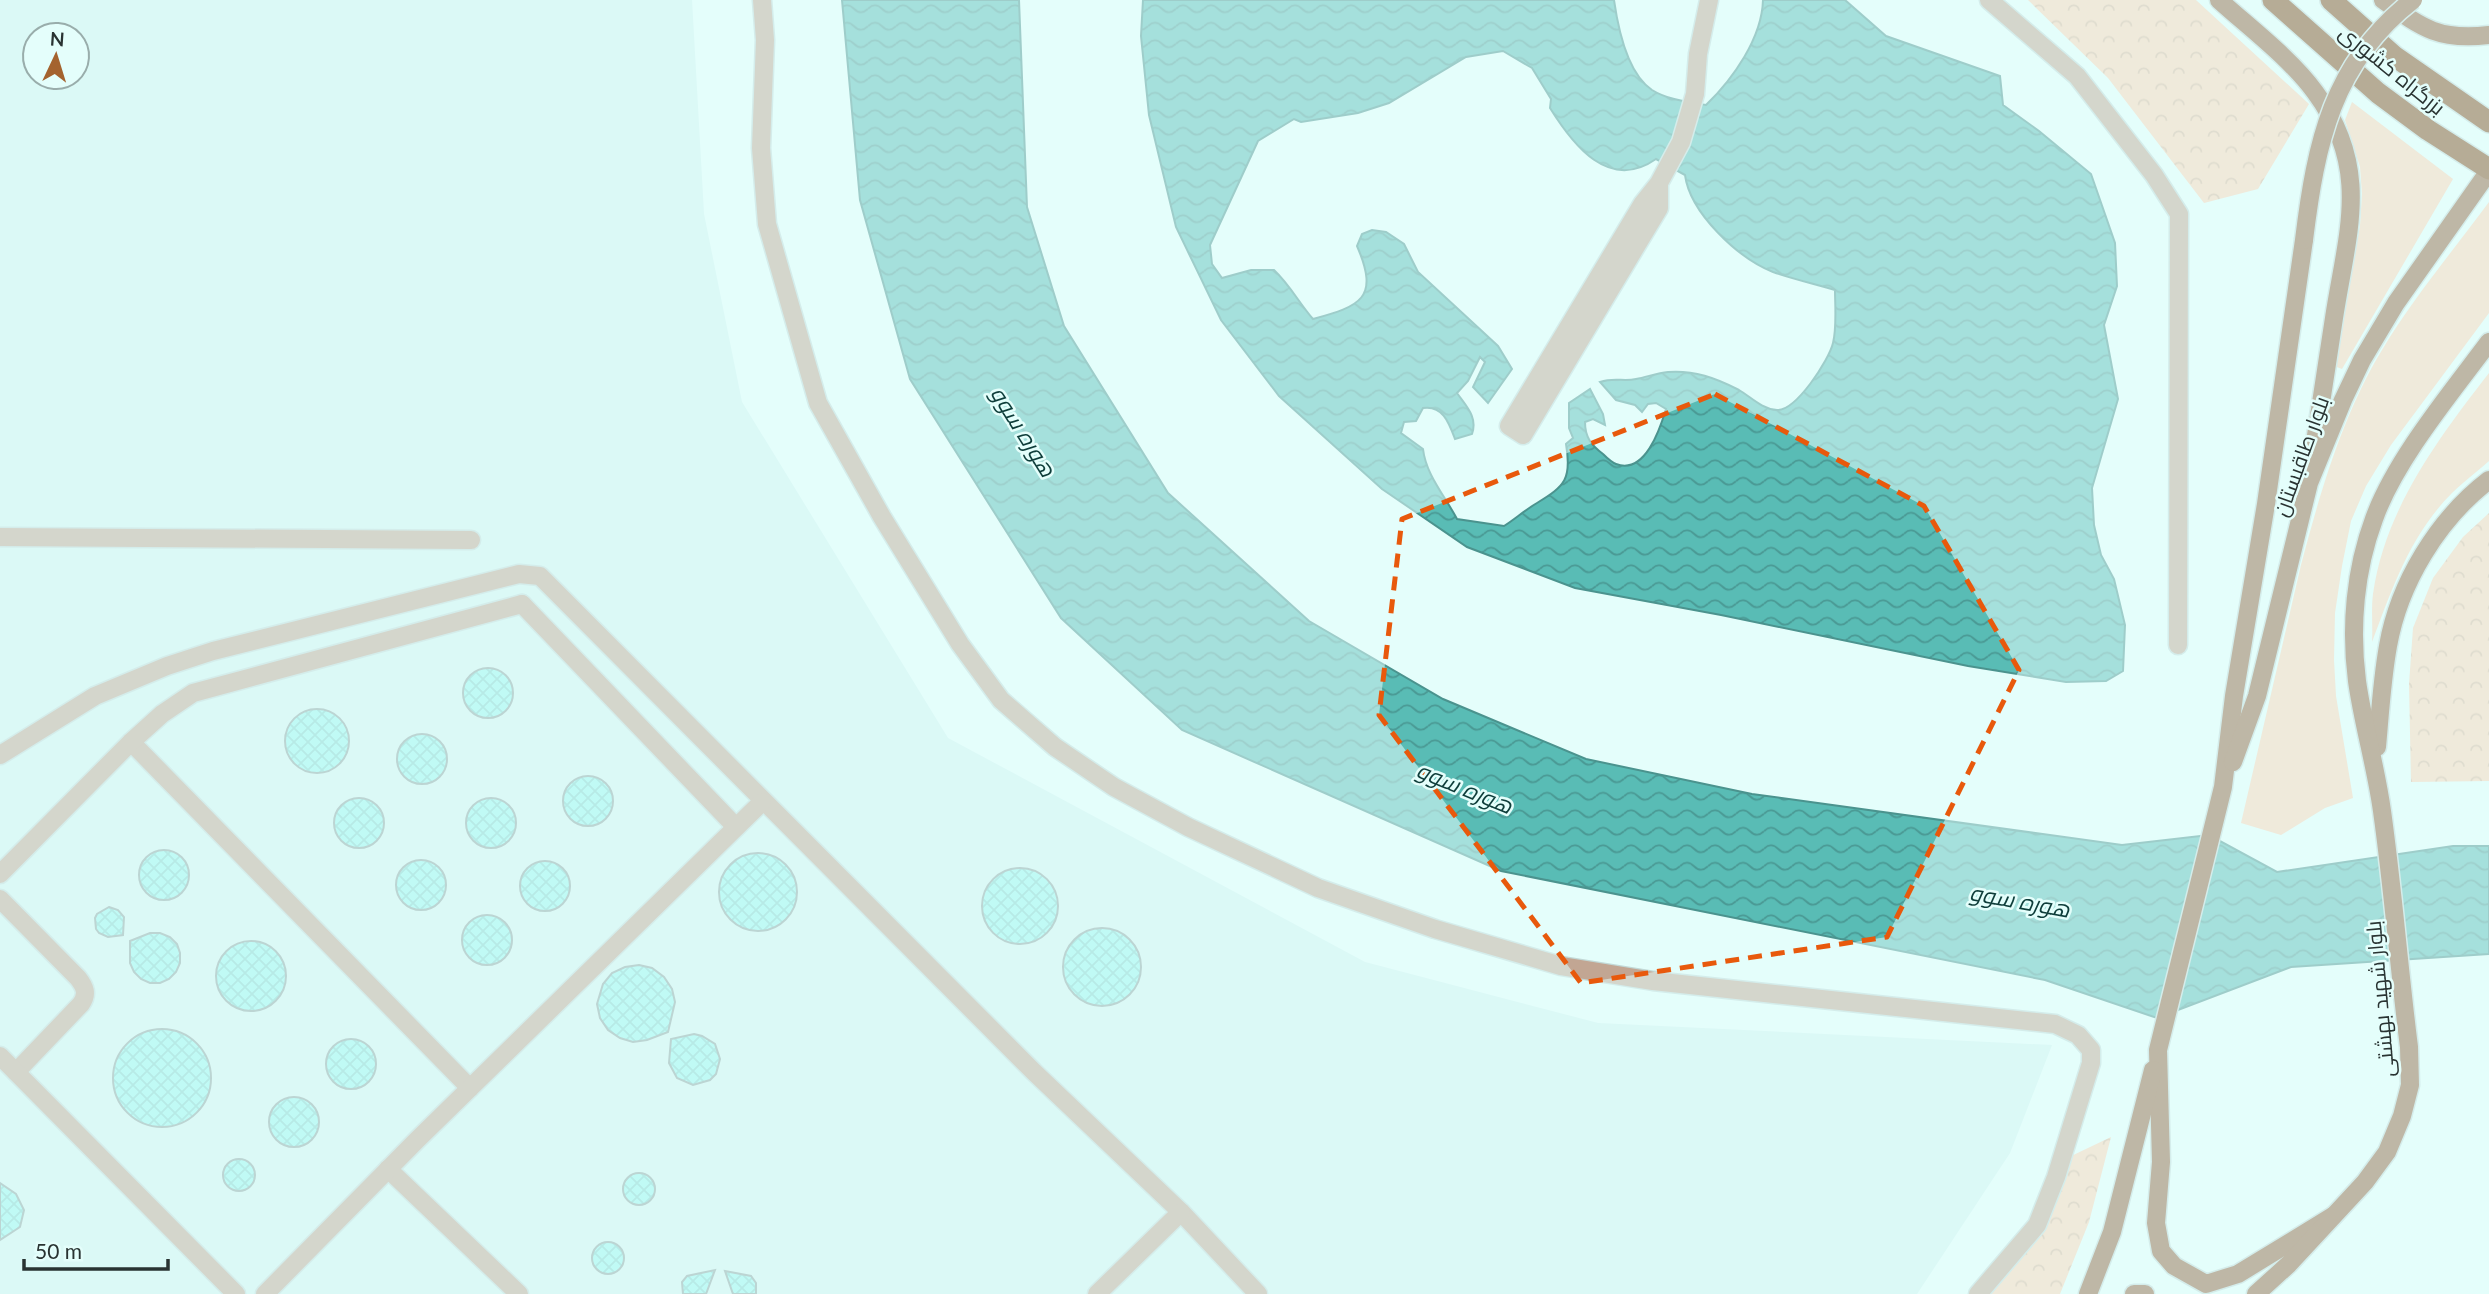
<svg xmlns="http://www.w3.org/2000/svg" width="2489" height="1294" viewBox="0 0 2489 1294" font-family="Lato,Cairo,sans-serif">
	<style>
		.built { fill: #d0f3ef; fill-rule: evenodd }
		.grass { fill: #fdd2b3 }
		.forest { fill: url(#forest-crowns) }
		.water { fill: url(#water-waves); stroke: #4b938e; stroke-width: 2; fill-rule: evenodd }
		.building { fill: url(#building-cross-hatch); stroke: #8ca4a2; stroke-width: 2 }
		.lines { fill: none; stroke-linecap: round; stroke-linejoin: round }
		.minor-casing { stroke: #c2d9d7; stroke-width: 21 }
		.major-casing { stroke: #c2d9d7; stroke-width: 21 }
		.highway-casing { stroke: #c2d9d7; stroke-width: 24 }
		.minor { stroke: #c2a693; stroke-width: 18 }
		.major { stroke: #91623e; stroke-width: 18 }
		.highway { stroke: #7f491c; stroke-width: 21 }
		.major-bridge-casing { stroke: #c2d9d7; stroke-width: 21; stroke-linecap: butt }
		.major-bridge { stroke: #91623e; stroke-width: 18 }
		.marked { fill: none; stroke: #e8590c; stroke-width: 5; stroke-dasharray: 14 9; stroke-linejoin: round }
		.labels { text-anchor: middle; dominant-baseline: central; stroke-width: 5; stroke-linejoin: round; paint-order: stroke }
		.street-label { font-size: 21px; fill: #293332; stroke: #e4fefb }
		.water-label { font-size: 23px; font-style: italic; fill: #0e3d3a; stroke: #e4fefb }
	</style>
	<defs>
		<pattern id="forest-crowns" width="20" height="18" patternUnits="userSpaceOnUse" patternTransform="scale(1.75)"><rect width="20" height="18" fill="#fdd2b3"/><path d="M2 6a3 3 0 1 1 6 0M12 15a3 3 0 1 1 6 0" fill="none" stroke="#d9b59a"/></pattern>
		<pattern id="water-waves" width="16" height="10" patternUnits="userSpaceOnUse" patternTransform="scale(1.75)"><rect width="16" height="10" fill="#59bcb5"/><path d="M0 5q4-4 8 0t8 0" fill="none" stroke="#4a9994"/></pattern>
		<pattern id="building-cross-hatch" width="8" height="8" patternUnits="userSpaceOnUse" patternTransform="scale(1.75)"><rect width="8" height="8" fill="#94f6ee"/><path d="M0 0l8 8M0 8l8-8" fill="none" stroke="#80d3cd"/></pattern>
	</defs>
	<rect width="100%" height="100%" fill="#e4fefb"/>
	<path class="built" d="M 0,0 L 692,0 L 704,214 L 742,402 L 948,738 L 1365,962 L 1598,1023 L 2052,1045 L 2010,1153 L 1917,1294 L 0,1294 ZM 35,35 L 77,35 L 77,77 L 35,77 Z"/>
	<g class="grass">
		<polygon points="2352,102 2453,179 2342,369 2334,366 2360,226 2362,194 2360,167 2345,120"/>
		<path d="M 2489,202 L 2489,313 L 2391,445 L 2366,486 L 2351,521 L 2342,566 L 2335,613 L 2334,660 L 2336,696 L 2353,798 L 2325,808 L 2281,835 L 2241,823 L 2301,565 C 2320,493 2343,414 2382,350 C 2413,298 2453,251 2489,202 Z"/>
		<path d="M 2489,373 L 2489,461 C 2477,472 2463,482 2452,493 C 2410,535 2392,589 2372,642 C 2373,627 2371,610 2373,594 C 2385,509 2438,439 2489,373 Z"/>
	</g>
	<g class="forest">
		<polygon points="2028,0 2196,0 2309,104 2258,189 2204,203 2108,78"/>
		<polygon points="2489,513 2489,781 2411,782 2409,684 2413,628 2433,578 2463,537"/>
		<polygon points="2111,1137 2089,1222 2060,1294 1982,1294 2039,1227 2065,1159"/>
	</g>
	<g class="water">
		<polygon points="842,0 1019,0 1027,207 1064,326 1168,493 1309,621 1443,699 1586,759 1752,794 2122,845 2209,835 2277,872 2453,846 2489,846 2489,954 2291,967 2157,1018 2045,980 1501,871 1182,730 1061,618 910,379 860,200"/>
		<path d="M 1143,0 L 1614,0 C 1618,28 1627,73 1652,90 C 1668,100 1689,102 1706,105 C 1733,79 1762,38 1763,0 L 1845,0 L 1886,36 L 2000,76 L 2003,105 L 2039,131 L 2091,174 L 2115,243 L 2117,286 L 2104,325 L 2118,399 L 2092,488 L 2094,525 L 2101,555 L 2114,579 L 2125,625 L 2123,671 L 2106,681 L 2066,682 L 1968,666 L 1721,615 L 1575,588 L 1467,547 L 1382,489 L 1279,396 L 1221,320 L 1176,227 L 1149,115 L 1141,36 ZM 1503,51 L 1532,68 L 1551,99 L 1550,108 C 1573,145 1609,192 1656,159 L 1685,175 C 1690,213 1738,258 1773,272 C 1793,279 1815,284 1835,290 C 1835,306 1837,327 1833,343 C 1829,360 1796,411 1777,410 C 1762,409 1751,397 1739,390 C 1716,378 1694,370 1668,372 C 1657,373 1647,377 1636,379 C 1623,382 1615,377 1600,382 L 1616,400 L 1635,405 L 1642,412 L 1648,404 L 1656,403 L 1666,409 C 1660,429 1645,475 1616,464 C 1611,462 1606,457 1603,454 C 1591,445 1585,437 1585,422 L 1593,419 L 1605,425 L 1603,414 L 1590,389 L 1569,403 L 1569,428 L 1573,438 L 1566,444 C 1572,479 1565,486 1537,503 C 1525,510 1515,519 1504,526 L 1457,519 C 1445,496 1426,475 1423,449 L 1401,433 L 1404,422 L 1416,421 L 1423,408 C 1443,405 1449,423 1455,439 L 1472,434 C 1478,417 1466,406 1457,393 L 1468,381 L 1480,357 L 1485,362 L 1473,387 L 1488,403 L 1512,369 L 1498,346 L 1418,272 L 1404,244 L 1386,232 L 1372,230 L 1362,234 L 1357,246 C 1380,299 1360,306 1313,319 C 1299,303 1290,285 1274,270 L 1251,270 L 1222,278 L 1212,264 L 1210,245 L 1258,141 L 1294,119 L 1301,122 L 1358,113 L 1389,103 L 1466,57 Z"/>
	</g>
	<g class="building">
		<circle cx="488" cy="693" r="25"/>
		<circle cx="317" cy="741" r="32"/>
		<circle cx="422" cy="759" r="25"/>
		<circle cx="588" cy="801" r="25"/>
		<circle cx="491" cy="823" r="25"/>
		<circle cx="359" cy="823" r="25"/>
		<circle cx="164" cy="875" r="25"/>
		<circle cx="758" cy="892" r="39"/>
		<circle cx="421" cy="885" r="25"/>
		<circle cx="545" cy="886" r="25"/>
		<circle cx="1020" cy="906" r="38"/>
		<polygon points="109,907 118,910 124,917 123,935 108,937 99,933 96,929 95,918 97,914"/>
		<circle cx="487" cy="940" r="25"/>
		<circle cx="1102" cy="967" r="39"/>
		<polygon points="150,933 160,933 170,937 177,944 180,953 180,963 176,972 169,979 160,983 150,983 141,979 134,972 130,963 130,941"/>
		<circle cx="251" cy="976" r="35"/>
		<polygon points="639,965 652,968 664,977 672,989 675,1002 668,1032 647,1040 633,1042 620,1038 608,1030 600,1018 597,1004 603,984 612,973 625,967"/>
		<circle cx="162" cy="1078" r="49"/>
		<polygon points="694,1034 702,1036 715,1044 720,1059 716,1074 710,1080 693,1085 677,1078 669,1063 671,1039"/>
		<circle cx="351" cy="1064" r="25"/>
		<circle cx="294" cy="1122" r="25"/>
		<circle cx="239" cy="1175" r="16"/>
		<circle cx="639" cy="1189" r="16"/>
		<polygon points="0,1183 16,1194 24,1210 20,1227 0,1240"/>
		<circle cx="608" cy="1258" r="16"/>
		<polygon points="715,1270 706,1294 683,1294 682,1282 687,1276"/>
		<polygon points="725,1271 751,1276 756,1283 756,1294 733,1294"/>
	</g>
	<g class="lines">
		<g class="minor-casing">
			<g id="minor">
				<polyline points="762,0 765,40 761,148 767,224 818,403 882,517 960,644 1001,700 1055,747 1114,787 1188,827 1318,888 1435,929 1561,966 1653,981 2055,1024 2078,1035 2091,1050 2091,1063 2056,1177 2037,1225 1978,1294"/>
				<polyline points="1989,0 2077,76 2154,175 2179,214 2178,645"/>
				<polyline points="1659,183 1659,208 1523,435 1509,426 1643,203 1659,183 1681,142 1695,94 1698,54 1709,0"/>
				<polyline points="0,537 471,540"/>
				<polyline points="522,604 736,827"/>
				<polyline points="131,742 470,1088"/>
				<polyline points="0,755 95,696 167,666 213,651 519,574 540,576 1034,1072 1181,1212 1258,1294"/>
				<polyline points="0,874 131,742 162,714 193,693 522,604"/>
				<path d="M 0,899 L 78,978 C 85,987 88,994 81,1004 L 16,1072"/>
				<polyline points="0,1056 236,1294"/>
				<polyline points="388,1169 519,1294"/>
				<polyline points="265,1294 417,1140 762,802"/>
				<polyline points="1097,1294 1181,1212"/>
			</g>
		</g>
		<g class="major-casing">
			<g id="major">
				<path d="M 2219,0 C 2250,28 2290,58 2315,92 C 2372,169 2347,233 2334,318 C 2327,363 2320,409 2313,455"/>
				<path d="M 2383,0 C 2422,28 2439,41 2489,35"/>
				<polyline points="2304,240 2266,504 2234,696 2223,787 2158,1050 2161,1162 2156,1223 2161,1251 2174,1266 2206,1284 2238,1274 2333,1216"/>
				<path d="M 2377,747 C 2380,714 2382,679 2388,646 C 2399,583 2438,519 2489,480"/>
				<polyline points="2233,762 2257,696 2309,483 2343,400 2362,360 2396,303 2489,171"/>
				<polyline points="2088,1294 2112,1232 2153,1070"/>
				<polyline points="2134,1294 2145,1294"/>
				<path d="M 2256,1294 L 2289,1264 L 2365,1182 L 2387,1152 L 2402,1116 L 2410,1085 L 2409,1047 C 2399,969 2393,889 2382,811 C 2376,767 2363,724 2357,681 C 2350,627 2355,570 2374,519 C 2395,460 2451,393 2489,342"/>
			</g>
		</g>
		<g class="highway-casing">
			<g id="highway">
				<polyline points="2273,0 2378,93 2428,130 2489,169"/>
				<polyline points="2331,0 2394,56 2489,122"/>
			</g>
		</g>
		<use href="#minor" class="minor"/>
		<use href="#major" class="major"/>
		<use href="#highway" class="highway"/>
		<g class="major-bridge-casing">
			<path id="major-bridge" d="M 2304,240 C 2316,143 2332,63 2413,0"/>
		</g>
		<use href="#major-bridge" class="major-bridge"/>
	</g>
	<path d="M0 0H2489V1294H0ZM 1715,394 L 1924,506 L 2019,670 L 1887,937 L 1581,983 L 1379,715 L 1402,519 Z" fill="#e4fefb" fill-opacity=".55" fill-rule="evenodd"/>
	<path class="marked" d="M 1715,394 L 1924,506 L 2019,670 L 1887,937 L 1581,983 L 1379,715 L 1402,519 Z"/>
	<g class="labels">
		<g class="street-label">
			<text transform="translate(2393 69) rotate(39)">بزرگراه کشوری</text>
			<text transform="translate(2300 456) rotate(-70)">بلوار طاقبستان</text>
			<text transform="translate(2379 999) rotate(-95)">بلوار شهید بهشتی</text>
		</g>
		<g class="water-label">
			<text transform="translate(1024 431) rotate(58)">هوره سوو</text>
			<text transform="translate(1465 787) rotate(22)">هوره سوو</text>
			<text transform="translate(2020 900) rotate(10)">هوره سوو</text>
		</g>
	</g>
	<g transform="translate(56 56) rotate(4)"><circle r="33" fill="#e4fefb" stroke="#99adab" stroke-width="2"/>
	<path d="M0-5L12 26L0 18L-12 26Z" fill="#a4632e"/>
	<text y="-10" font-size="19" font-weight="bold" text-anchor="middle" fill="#293332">N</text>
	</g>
	<path d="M24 1259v10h144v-10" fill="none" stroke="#293332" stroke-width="3.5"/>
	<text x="35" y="1259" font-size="21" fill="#293332" stroke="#e4fefb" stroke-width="5" paint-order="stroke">50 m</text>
</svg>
